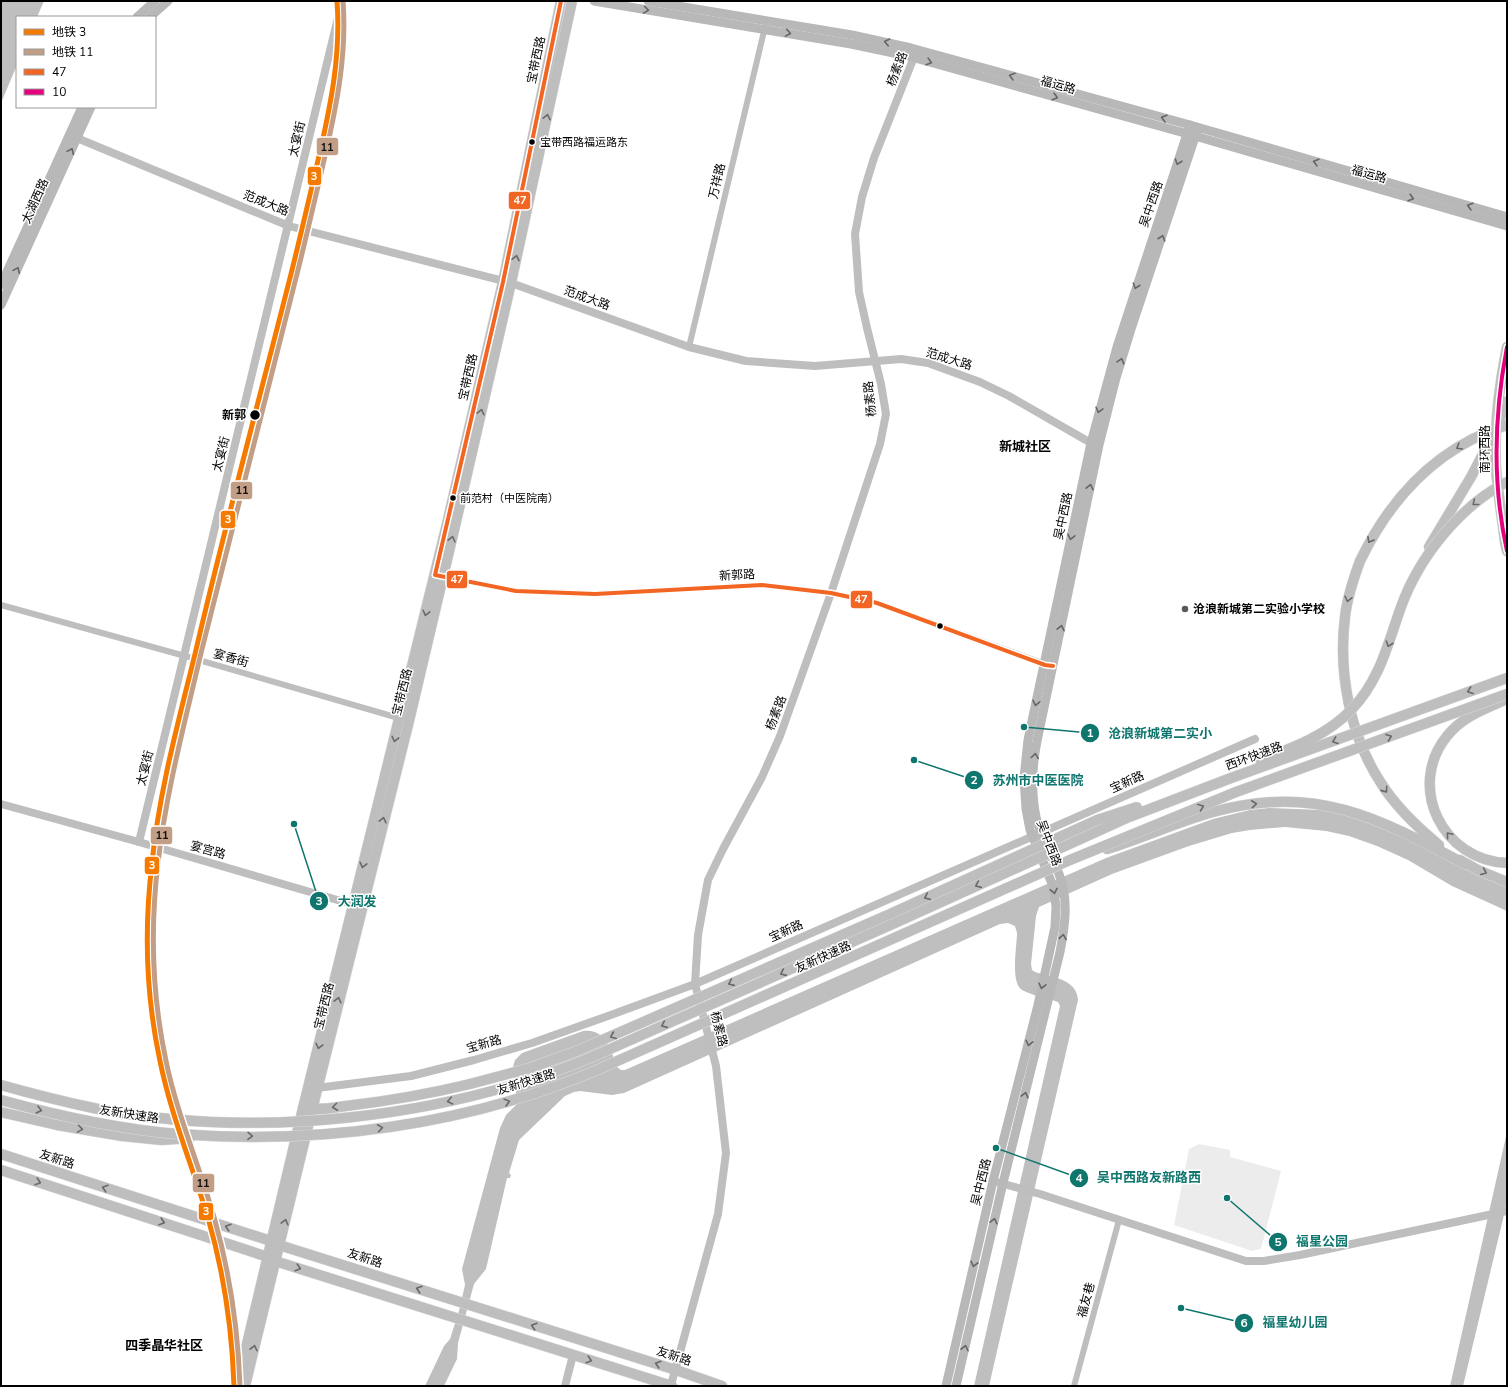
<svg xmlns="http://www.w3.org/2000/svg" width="1508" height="1387" viewBox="0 0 1508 1387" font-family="'Nunito Sans','Noto Sans SC',sans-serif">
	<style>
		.green { fill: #ececec }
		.water { fill: #bfbfbf }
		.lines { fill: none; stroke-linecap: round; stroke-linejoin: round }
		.primary-casing { stroke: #dbdbdb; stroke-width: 11 }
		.trunk-casing { stroke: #dbdbdb; stroke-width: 11 }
		.minor { stroke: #bebebe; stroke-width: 6 }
		.tertiary { stroke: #bebebe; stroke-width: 8 }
		.secondary { stroke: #b8b8b8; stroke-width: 9 }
		.primary { stroke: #bebebe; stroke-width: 10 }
		.trunk { stroke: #bebebe; stroke-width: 10 }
		.trunk-bridge-casing { stroke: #dbdbdb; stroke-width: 11; stroke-linecap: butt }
		.trunk-bridge { stroke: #bebebe; stroke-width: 10 }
		.bus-1-casing { stroke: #fff; stroke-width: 7 }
		.bus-2-casing { stroke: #fff; stroke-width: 7 }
		.bus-1 { stroke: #f26522; stroke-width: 4 }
		.bus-2 { stroke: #e5007d; stroke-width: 4 }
		.metro-1-casing { stroke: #fff; stroke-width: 8 }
		.metro-2-casing { stroke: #fff; stroke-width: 8 }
		.metro-1 { stroke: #f57b00; stroke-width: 5 }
		.metro-2 { stroke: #c19e85; stroke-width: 5 }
		.oneway { stroke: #656565 }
		.oneway2 { stroke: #686868 }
		.bus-dot { fill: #000; stroke: #fff; stroke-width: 1.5 }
		.poi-dot { fill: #595959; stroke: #fff; stroke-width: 1.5 }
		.labels { text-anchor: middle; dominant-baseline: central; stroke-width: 3; stroke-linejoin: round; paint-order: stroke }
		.bus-label { font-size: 11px; fill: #000; stroke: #fff; text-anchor: start }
		.street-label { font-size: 12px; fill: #000; stroke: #fff }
		.stop-label { font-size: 12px; font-weight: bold; fill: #000; stroke: #fff; text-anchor: end }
		.poi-label { font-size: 12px; font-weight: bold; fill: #000; stroke: #fff; text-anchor: start }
		.neighbourhood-label { font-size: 13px; font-weight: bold; fill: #000; stroke: #fff }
		.leader { fill: none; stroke: #0f766e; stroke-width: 1.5 }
		.callout-dot { fill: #0f766e; stroke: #fff; stroke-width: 1.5 }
		.mark-label { font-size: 12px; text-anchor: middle; font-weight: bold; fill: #fff }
		.callout-label { font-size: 13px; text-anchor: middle; font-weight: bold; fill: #0f766e; stroke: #fff; stroke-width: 3; stroke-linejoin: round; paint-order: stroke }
		.line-badge { stroke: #fff; stroke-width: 1.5 }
		.badge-label { font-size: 11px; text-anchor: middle; font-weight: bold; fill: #fff }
		.pale-badge-label { font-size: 11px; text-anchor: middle; font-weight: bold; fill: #111 }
	</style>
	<rect width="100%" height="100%" fill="#fff"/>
	<polygon class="green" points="1199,1144 1230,1150 1230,1157 1281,1171 1261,1249 1252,1251 1174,1225 1189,1149"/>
	<g class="water">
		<polygon points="1,1 44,1 37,17 17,17 17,65 1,103"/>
		<path d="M 1269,808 L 1322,810 L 1370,820 L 1482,877 L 1507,887 L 1507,911 L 1452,886 L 1408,860 L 1377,846 L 1349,836 L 1326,831 L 1285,827 L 1250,830 L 1232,833 L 1189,846 L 1112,874 L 1039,907 L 1036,916 L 1031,964 L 1032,970 L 1035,972 C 1052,977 1077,979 1078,1000 L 989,1386 L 974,1386 L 1060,1006 L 1058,1002 C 1047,998 1033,996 1022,990 C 1010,983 1017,945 1017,933 L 1015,926 L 1008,923 L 1000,924 L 624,1093 L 612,1095 L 580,1091 L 574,1092 L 565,1096 L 519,1140 L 509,1173 L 511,1175 L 510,1178 L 507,1178 L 486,1269 L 474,1284 L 458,1343 L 457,1359 L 444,1386 L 425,1386 L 444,1346 L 450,1339 L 459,1311 L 465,1285 L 462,1269 L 500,1128 L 506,1115 L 516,1105 L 517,1102 L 513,1067 L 515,1060 L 522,1053 L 583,1031 C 606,1028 611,1050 617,1067 L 621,1070 L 625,1070 L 1106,858 L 1213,819 L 1250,810 Z"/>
		<polygon points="1507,1132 1507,1200 1503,1219 1463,1386 1450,1386"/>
	</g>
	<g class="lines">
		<g class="primary-casing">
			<g id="primary">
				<path d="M 1507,347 C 1499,386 1494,429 1496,469 C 1498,493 1502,517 1505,542 L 1507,551"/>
				<polyline points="1,1154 271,1241 279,1245 676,1370 722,1386"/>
				<polyline points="1,1170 265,1256 275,1261 672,1386"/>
				<polyline points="237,1386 303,1108 447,524 503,282 561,1"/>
				<polyline points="245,1386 312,1110 409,721 455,526 511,283 572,1"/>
			</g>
		</g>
		<g class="trunk-casing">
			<g id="trunk">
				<polyline points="1429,547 1471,477"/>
				<path d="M 1360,561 C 1353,580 1347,598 1345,617 C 1338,673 1350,736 1381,783 C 1396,807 1417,827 1439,845"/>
				<path d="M 1507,699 C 1485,709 1463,716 1447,736 C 1406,787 1443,861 1507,863"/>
				<path d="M 1107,849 C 1143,838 1177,822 1213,812 C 1315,784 1377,817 1465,864"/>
				<polyline points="1460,860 1478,870 1507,882"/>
				<path d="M 303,1108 C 317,1111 332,1108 346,1106 C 388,1101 429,1094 470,1084"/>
				<polyline points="1,1112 57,1125 122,1136 162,1140 190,1138"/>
			</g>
		</g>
		<g class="minor">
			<polyline points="689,347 765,27"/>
			<polyline points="441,576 516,591 595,594 762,585 831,593 877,603 1048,665"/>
			<polyline points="1,605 185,656 402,719"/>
			<polyline points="1074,1386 1119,1220"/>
		</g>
		<g class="tertiary">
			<polyline points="72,136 289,226 511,283 689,347 746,361 815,366 901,359 928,363 980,382 1009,396 1091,443 1096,445"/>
			<polyline points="1,804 139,842 358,906"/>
			<polyline points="139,842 342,1"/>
			<polyline points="312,1087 317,1088 411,1076 474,1060 532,1043 608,1016 695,984 1255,739"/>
			<polyline points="993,1181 1040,1194 1246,1261 1264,1261 1300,1255 1507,1211"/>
			<polyline points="671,1385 718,1214 726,1153 716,1066 695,984 698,935 708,880 723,849 762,777 780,736 831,593 880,444 886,414 881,384 867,328 859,292 855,234 862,197 874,158 916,52"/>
			<polyline points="565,1386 573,1355"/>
		</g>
		<g class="secondary">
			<polyline points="594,1 851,44 908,56 1188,134 1507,226"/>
			<polyline points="648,1 852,35 911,48 1190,125 1507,217"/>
			<polyline points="137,17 155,1"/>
			<polyline points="150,17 168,1"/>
			<polyline points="1,285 82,107"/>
			<polyline points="1,305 91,107"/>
			<polyline points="946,1386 993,1181 1038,1005 1055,927 1056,906 1053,886 1030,830 1026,809 1024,778 1028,740 1091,443 1117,347 1190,125"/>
			<path d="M 956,1386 L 1003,1183 L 1060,952 C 1065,926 1069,899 1059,874 C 1052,855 1040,837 1036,817 C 1031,792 1032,766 1037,741 L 1099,445 L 1116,378 L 1132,326 L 1198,128"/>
		</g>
		<use href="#primary" class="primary"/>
		<use href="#trunk" class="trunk"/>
		<g class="trunk-bridge-casing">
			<g id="trunk-bridge">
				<polyline points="1471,477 1495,431 1507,401"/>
				<path d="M 1360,561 C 1391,497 1437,447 1507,425"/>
				<path d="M 1260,760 C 1293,748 1328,735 1352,709 C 1380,680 1388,643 1401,607 C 1419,557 1460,506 1507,482"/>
				<polyline points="470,1084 530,1068 577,1051 890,914 1097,820 1137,807"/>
				<path d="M 1,1085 C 33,1094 65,1102 98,1109 C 258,1139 442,1119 592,1057 L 895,923 L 1129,817 L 1231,778 L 1507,678"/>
				<path d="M 1,1100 C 59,1116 118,1129 178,1134 C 319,1145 467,1125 597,1070 L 1070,860 L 1236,792 L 1507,694"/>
			</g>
		</g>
		<use href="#trunk-bridge" class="trunk-bridge"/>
		<g class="bus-1-casing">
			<polyline id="bus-1" points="561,1 503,282 435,575 516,591 595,594 762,585 831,593 877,603 1045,665 1053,666"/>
		</g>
		<g class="bus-2-casing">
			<path id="bus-2" d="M 1507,347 C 1494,415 1492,483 1507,551"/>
		</g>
		<use href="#bus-1" class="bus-1"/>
		<use href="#bus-2" class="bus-2"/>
		<g class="metro-1-casing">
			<path id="metro-1" d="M 234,1386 C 232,1328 224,1273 208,1218 C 192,1165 171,1115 160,1061 C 146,996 144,929 152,863 C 159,792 178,723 195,654 C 225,526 259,400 291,274 C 301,234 310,195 319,156 C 331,104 341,54 337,1"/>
		</g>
		<g class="metro-2-casing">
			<path id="metro-2" d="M 240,1386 C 238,1328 230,1273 214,1217 C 199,1165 177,1114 166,1061 C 152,995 150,929 158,863 C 166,792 185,722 201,653 C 232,526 265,400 297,274 C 307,234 316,195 325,156 C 337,104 347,54 343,1"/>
		</g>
		<use href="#metro-1" class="metro-1"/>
		<use href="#metro-2" class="metro-2"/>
	</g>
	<defs><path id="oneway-chevron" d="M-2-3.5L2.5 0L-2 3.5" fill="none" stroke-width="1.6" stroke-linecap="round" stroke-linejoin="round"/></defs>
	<g class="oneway">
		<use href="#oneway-chevron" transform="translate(646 10) rotate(9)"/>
		<use href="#oneway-chevron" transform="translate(788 33) rotate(10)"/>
		<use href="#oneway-chevron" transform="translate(887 42) rotate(-167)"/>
		<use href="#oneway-chevron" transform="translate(929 62) rotate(16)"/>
		<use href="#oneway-chevron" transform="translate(1012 76) rotate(-164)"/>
		<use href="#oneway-chevron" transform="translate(1055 97) rotate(16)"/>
		<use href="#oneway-chevron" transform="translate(1164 118) rotate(-164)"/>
		<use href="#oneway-chevron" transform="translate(71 151) rotate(-66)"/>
		<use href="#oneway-chevron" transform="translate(1178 162) rotate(109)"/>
		<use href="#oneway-chevron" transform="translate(1316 162) rotate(-164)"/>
		<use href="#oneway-chevron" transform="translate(1411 198) rotate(16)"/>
		<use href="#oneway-chevron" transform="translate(1470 206) rotate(-164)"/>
		<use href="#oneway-chevron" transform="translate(1162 238) rotate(-71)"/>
		<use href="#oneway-chevron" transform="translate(17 270) rotate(-66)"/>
		<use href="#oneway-chevron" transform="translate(1136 286) rotate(109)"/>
		<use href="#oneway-chevron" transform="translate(1121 361) rotate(-74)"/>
		<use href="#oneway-chevron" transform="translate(1099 410) rotate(104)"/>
		<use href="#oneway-chevron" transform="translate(1090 487) rotate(-78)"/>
		<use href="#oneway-chevron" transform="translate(1071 537) rotate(102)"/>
		<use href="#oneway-chevron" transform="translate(1061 628) rotate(-78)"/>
		<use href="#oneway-chevron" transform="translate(1036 703) rotate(102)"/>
		<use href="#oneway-chevron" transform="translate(1035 756) rotate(-82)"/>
		<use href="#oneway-chevron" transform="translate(1054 891) rotate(79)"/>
		<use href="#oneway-chevron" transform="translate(1063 937) rotate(-81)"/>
		<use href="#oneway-chevron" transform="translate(1042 986) rotate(103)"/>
		<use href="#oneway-chevron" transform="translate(1029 1043) rotate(104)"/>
		<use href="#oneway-chevron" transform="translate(1025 1095) rotate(-76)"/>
		<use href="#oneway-chevron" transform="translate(994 1221) rotate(-77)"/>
		<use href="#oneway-chevron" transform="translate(974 1264) rotate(103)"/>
		<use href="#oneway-chevron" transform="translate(965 1348) rotate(-77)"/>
	</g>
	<g class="oneway2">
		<use href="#oneway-chevron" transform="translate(547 117) rotate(-78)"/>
		<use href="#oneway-chevron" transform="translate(516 258) rotate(-78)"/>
		<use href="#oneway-chevron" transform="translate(481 412) rotate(-77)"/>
		<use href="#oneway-chevron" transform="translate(1459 447) rotate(149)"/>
		<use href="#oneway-chevron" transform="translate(1475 503) rotate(141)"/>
		<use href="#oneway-chevron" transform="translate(452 539) rotate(-77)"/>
		<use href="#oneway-chevron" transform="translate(1370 540) rotate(119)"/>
		<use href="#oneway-chevron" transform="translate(1348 599) rotate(103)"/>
		<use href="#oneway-chevron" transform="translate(426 613) rotate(104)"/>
		<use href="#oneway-chevron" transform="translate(1389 644) rotate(109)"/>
		<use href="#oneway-chevron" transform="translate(1470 691) rotate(160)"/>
		<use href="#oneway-chevron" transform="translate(1389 737) rotate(-20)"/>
		<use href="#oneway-chevron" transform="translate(395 739) rotate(104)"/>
		<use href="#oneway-chevron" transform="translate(1335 741) rotate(160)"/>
		<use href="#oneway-chevron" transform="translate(1385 790) rotate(55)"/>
		<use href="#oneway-chevron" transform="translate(1254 804) rotate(-6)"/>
		<use href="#oneway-chevron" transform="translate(1201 807) rotate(-22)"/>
		<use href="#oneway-chevron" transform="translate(383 820) rotate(-76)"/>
		<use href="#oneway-chevron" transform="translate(1449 835) rotate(-130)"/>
		<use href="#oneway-chevron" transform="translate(363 865) rotate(104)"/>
		<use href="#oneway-chevron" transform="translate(1484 872) rotate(23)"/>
		<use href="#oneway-chevron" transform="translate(978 885) rotate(156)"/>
		<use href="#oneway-chevron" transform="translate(927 897) rotate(156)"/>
		<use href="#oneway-chevron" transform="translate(783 973) rotate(156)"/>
		<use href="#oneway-chevron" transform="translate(731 983) rotate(156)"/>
		<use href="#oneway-chevron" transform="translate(338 1000) rotate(-76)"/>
		<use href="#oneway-chevron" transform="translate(664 1025) rotate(156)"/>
		<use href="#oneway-chevron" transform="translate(613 1036) rotate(157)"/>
		<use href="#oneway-chevron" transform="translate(319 1046) rotate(104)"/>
		<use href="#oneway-chevron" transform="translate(450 1101) rotate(168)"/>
		<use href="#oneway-chevron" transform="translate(507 1102) rotate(-15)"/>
		<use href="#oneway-chevron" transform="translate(335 1107) rotate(173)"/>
		<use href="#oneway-chevron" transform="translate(39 1110) rotate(14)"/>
		<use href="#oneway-chevron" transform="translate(380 1128) rotate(-8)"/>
		<use href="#oneway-chevron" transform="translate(80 1129) rotate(9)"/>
		<use href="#oneway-chevron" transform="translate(250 1136) rotate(1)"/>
		<use href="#oneway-chevron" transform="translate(38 1182) rotate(18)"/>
		<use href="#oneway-chevron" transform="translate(105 1188) rotate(-162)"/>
		<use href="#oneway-chevron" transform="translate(162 1222) rotate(18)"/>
		<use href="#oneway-chevron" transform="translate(285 1222) rotate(-76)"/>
		<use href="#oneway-chevron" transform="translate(228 1227) rotate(-162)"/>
		<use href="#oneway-chevron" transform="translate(298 1268) rotate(18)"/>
		<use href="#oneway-chevron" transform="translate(419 1289) rotate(-162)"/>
		<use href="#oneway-chevron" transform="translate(534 1326) rotate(-162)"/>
		<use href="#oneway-chevron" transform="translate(254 1348) rotate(-77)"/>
		<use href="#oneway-chevron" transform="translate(589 1360) rotate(17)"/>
		<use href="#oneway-chevron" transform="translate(658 1364) rotate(-163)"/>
	</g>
	<g class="bus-dot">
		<circle cx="532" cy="142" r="3.5"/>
		<circle cx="255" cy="415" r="5.5"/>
		<circle cx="453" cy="498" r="3.5"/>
		<circle cx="940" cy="626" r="3.5"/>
	</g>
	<circle class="poi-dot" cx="1185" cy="609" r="4"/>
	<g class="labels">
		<g class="bus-label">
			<text x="540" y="142">宝带西路福运路东</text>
			<text x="460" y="498">前范村（中医院南）</text>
		</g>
		<g class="street-label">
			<text transform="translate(536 60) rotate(-78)">宝带西路</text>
			<text transform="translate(897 69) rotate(-69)">杨素路</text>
			<text transform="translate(1058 85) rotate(16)">福运路</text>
			<text transform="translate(297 139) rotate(-77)">太宴街</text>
			<text transform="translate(1369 174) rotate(16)">福运路</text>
			<text transform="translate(717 181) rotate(-77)">万祥路</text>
			<text transform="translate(35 201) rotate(-66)">太湖西路</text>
			<text transform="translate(266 203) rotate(22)">范成大路</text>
			<text transform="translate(1151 204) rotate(-71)">吴中西路</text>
			<text transform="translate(587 298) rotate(20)">范成大路</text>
			<text transform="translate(949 359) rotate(17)">范成大路</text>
			<text transform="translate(468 377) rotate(-77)">宝带西路</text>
			<text transform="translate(870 399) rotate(-96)">杨素路</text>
			<text transform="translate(1485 449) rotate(-90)">南环西路</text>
			<text transform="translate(221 454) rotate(-76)">太宴街</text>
			<text transform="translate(1063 516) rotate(-78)">吴中西路</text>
			<text transform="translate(737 575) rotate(-3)">新郭路</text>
			<text transform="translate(231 658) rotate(16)">宴香街</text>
			<text transform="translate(402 692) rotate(-76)">宝带西路</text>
			<text transform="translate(776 713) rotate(-69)">杨素路</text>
			<text transform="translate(1254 756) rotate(-20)">西环快速路</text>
			<text transform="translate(145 768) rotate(-76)">太宴街</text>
			<text transform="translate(1127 782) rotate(-24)">宝新路</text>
			<text transform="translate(1049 843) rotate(69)">吴中西路</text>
			<text transform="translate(208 850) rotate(16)">宴宫路</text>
			<text transform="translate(786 931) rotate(-24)">宝新路</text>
			<text transform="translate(823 957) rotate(-24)">友新快速路</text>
			<text transform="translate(324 1006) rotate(-76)">宝带西路</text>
			<text transform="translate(719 1029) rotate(76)">杨素路</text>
			<text transform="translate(484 1044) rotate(-16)">宝新路</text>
			<text transform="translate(526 1082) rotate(-17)">友新快速路</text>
			<text transform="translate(129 1114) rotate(9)">友新快速路</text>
			<text transform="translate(57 1159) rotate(18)">友新路</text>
			<text transform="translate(981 1182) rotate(-76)">吴中西路</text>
			<text transform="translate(365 1258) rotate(18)">友新路</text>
			<text transform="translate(1086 1300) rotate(-75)">福友巷</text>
			<text transform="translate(674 1356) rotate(18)">友新路</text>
		</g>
		<g class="stop-label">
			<text x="246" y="415">新郭</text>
		</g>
		<g class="poi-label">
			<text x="1193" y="609">沧浪新城第二实验小学校</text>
		</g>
		<g class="neighbourhood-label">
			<text x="1025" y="447">新城社区</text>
			<text x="164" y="1346">四季晶华社区</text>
		</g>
	</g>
	<path class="leader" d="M1024 727L1090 733M914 760L974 780M294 824L319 901M996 1148L1079 1178M1227 1198L1278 1242M1181 1308L1244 1323"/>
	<g class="callout-dot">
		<circle cx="1024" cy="727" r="4"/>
		<circle cx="914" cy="760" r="4"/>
		<circle cx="294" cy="824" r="4"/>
		<circle cx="996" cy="1148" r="4"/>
		<circle cx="1227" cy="1198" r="4"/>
		<circle cx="1181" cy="1308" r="4"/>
		<circle cx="1090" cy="733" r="10"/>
		<circle cx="974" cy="780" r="10"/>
		<circle cx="319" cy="901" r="10"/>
		<circle cx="1079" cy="1178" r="10"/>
		<circle cx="1278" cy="1242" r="10"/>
		<circle cx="1244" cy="1323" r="10"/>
	</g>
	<g class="mark-label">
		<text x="1090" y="737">1</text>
		<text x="974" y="784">2</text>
		<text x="319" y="905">3</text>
		<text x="1079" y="1182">4</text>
		<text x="1278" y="1246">5</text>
		<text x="1244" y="1327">6</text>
	</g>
	<g class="callout-label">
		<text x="1160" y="738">沧浪新城第二实小</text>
		<text x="1038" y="785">苏州市中医医院</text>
		<text x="357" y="906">大润发</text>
		<text x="1149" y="1182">吴中西路友新路西</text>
		<text x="1322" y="1246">福星公园</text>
		<text x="1295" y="1327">福星幼儿园</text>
	</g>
	<g class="line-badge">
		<rect x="316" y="137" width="23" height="19" rx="4" fill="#c19e85"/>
		<rect x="307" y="166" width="15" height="20" rx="4" fill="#f57b00"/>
		<rect x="508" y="191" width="23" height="19" rx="4" fill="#f26522"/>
		<rect x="230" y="481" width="23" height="19" rx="4" fill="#c19e85"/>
		<rect x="220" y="510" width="16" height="19" rx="4" fill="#f57b00"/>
		<rect x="446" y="570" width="22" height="19" rx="4" fill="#f26522"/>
		<rect x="850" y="590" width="23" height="19" rx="4" fill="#f26522"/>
		<rect x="150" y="826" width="23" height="19" rx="4" fill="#c19e85"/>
		<rect x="144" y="856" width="16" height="19" rx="4" fill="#f57b00"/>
		<rect x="192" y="1173" width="23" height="20" rx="4" fill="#c19e85"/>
		<rect x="198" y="1202" width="16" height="19" rx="4" fill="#f57b00"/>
	</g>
	<g class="badge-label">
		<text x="314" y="180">3</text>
		<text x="520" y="204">47</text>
		<text x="228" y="523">3</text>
		<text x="457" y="583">47</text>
		<text x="861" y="603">47</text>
		<text x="152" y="869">3</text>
		<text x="206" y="1215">3</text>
	</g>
	<g class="pale-badge-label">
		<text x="327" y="151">11</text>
		<text x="242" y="494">11</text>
		<text x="162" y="839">11</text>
		<text x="203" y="1187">11</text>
	</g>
	<rect width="1508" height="1387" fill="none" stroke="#000000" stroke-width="4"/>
	<rect x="16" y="16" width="140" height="92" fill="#ffffff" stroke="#999999"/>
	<rect x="24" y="29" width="20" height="6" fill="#f57b00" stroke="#999999"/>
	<text x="52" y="36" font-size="12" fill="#000000">地铁 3</text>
	<rect x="24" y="49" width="20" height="6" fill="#c19e85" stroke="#999999"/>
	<text x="52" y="56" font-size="12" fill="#000000">地铁 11</text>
	<rect x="24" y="69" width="20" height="6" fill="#f26522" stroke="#999999"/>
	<text x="52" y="76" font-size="12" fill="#000000">47</text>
	<rect x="24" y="89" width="20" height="6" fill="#e5007d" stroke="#999999"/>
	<text x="52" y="96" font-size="12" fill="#000000">10</text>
</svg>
